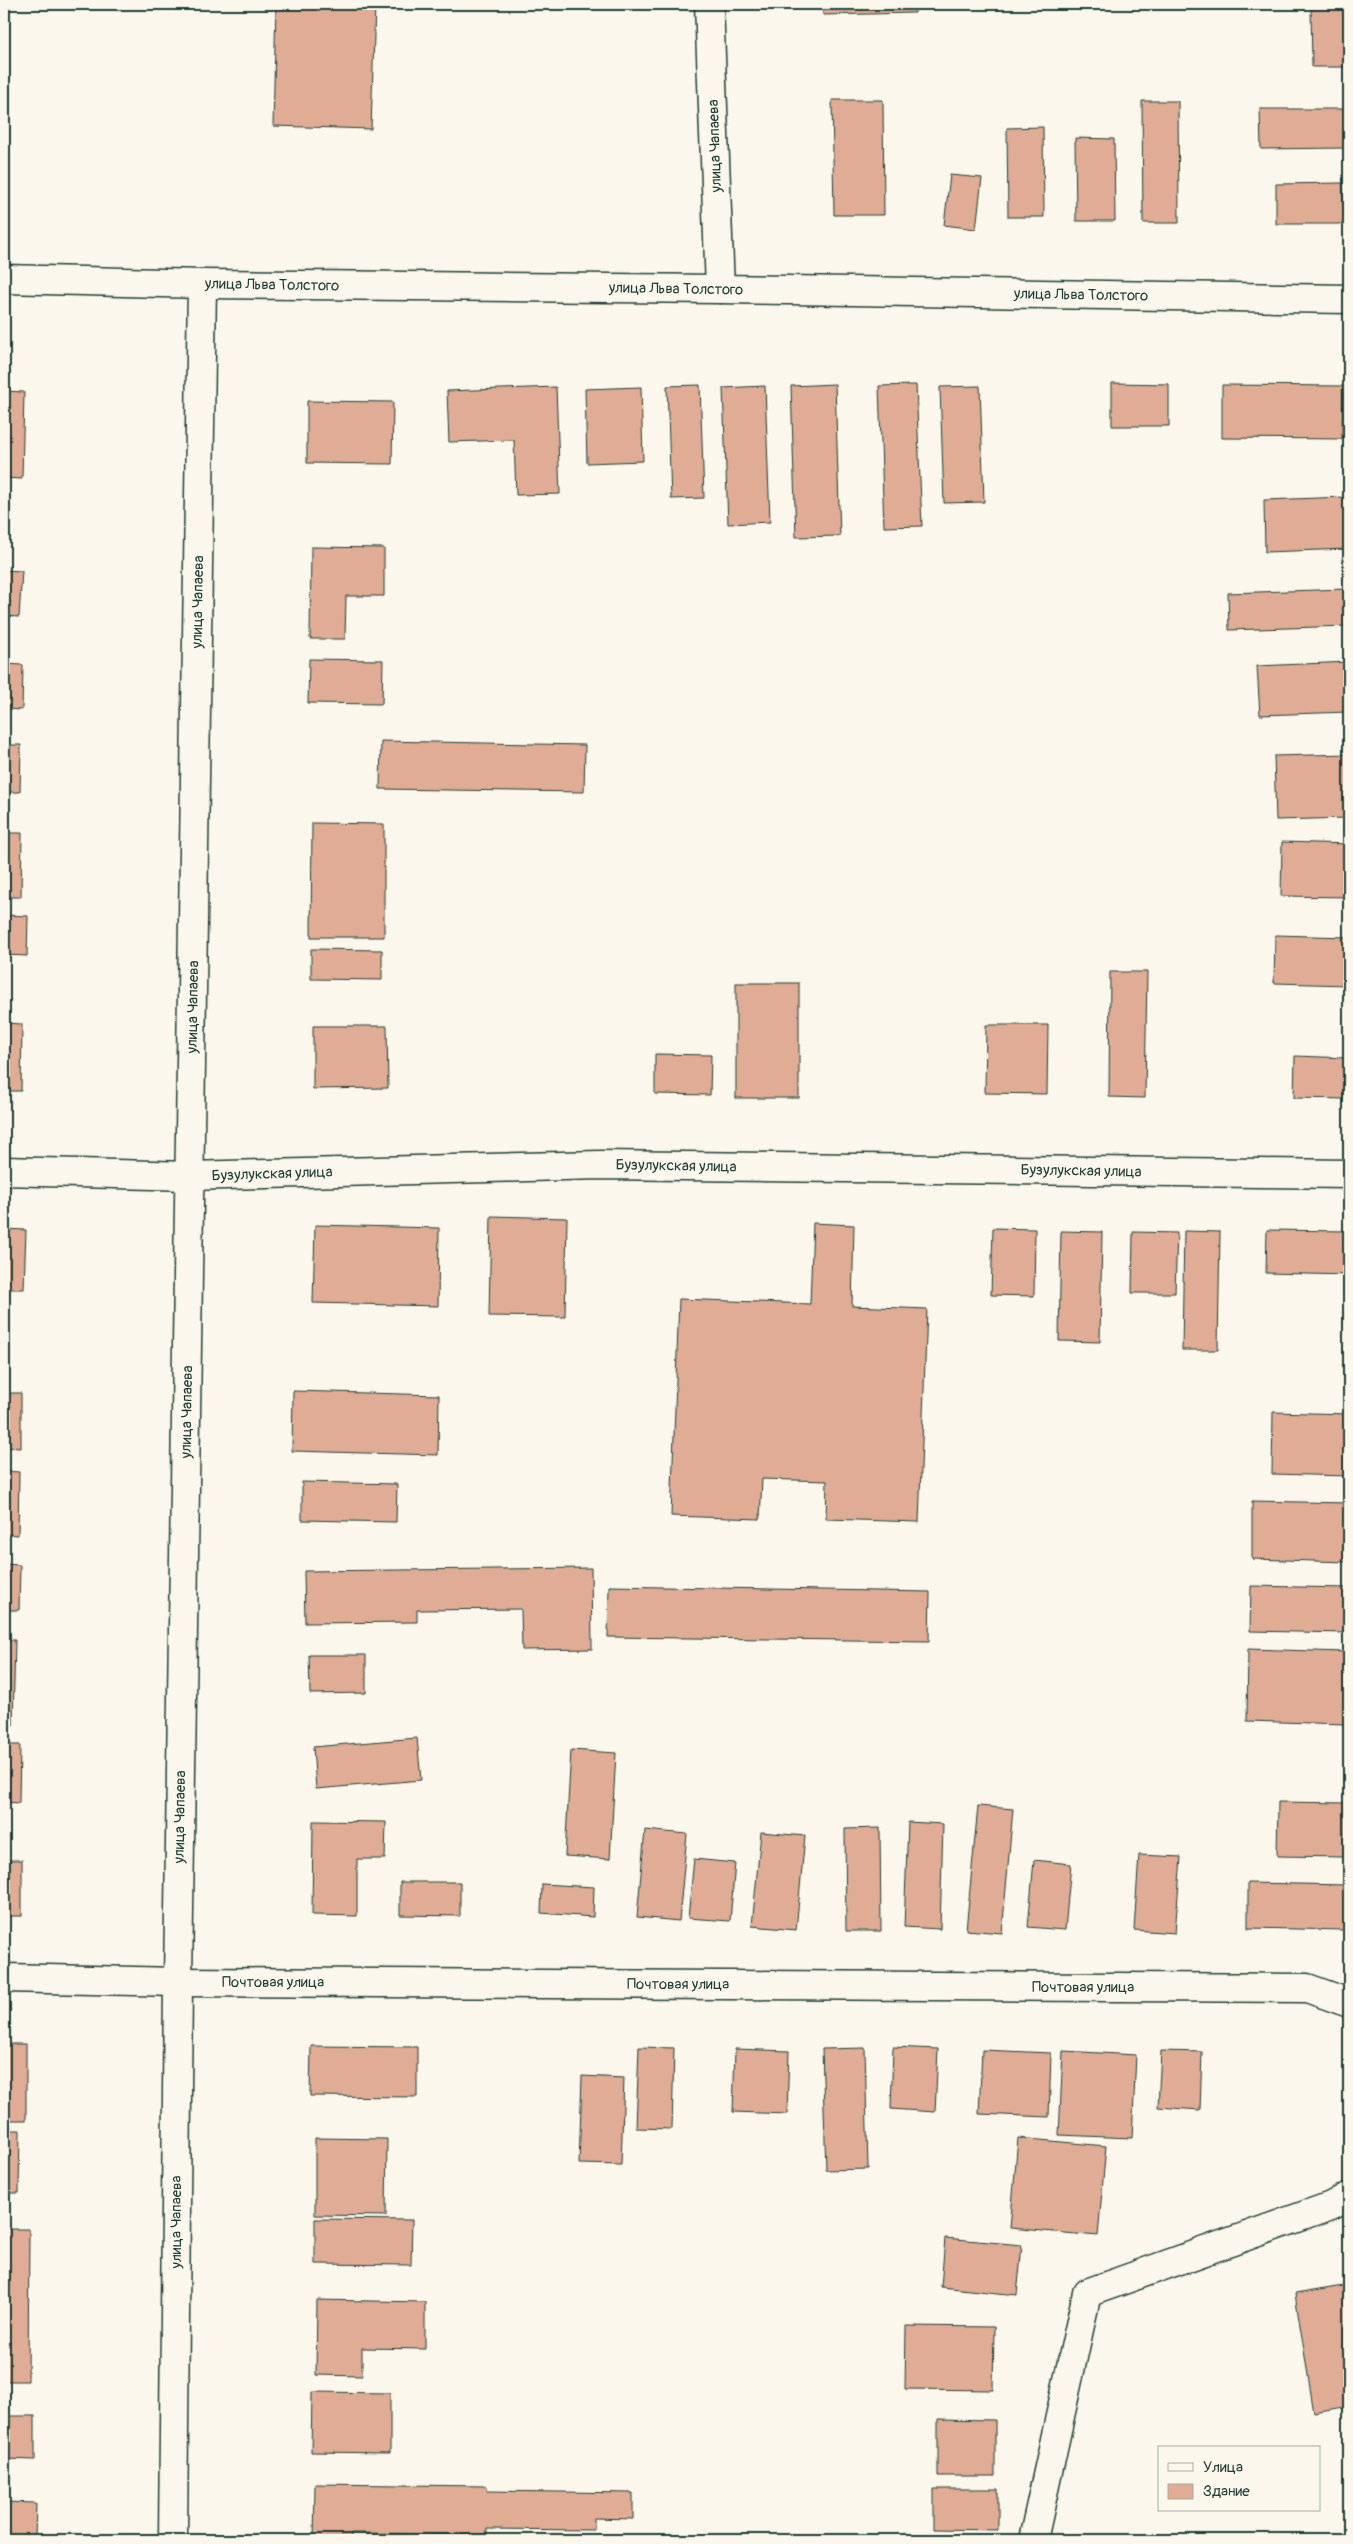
<svg xmlns="http://www.w3.org/2000/svg" width="1353" height="2544" viewBox="0 0 1353 2544" font-family="Pangolin,sans-serif">
	<style>
		.building { fill: #e0ac95; stroke: #1f3d34 }
		.lines { fill: none; stroke-linecap: round; stroke-linejoin: round }
		.minor-casing { stroke: #1f3d34; stroke-width: 31 }
		.minor { stroke: #fbf7ec; stroke-width: 28 }
		.labels { text-anchor: middle; dominant-baseline: central; stroke-width: 4; stroke-linejoin: round; paint-order: stroke }
		.street-label { font-size: 15px; fill: #1f3d34; stroke: #fbf7ec }
	</style>
	<rect width="100%" height="100%" fill="#fbf7ec"/>
	<filter id="ink" filterUnits="userSpaceOnUse"><feTurbulence type="fractalNoise" baseFrequency=".02" numOctaves="2"/><feDisplacementMap in="SourceGraphic" scale="10" xChannelSelector="R" yChannelSelector="G"/><feConvolveMatrix kernelMatrix="1 2 1 2 8 2 1 2 1" color-interpolation-filters="sRGB"/></filter>
	<g filter="url(#ink)">
		<g class="building">
			<polygon points="276,4 375,4 371,129 273,126"/>
			<polygon points="822,4 915,4 915,13 823,15"/>
			<polygon points="1347,6 1348,67 1312,67 1311,7"/>
			<polygon points="832,100 883,100 884,215 834,215"/>
			<polygon points="1142,101 1178,101 1179,223 1143,223"/>
			<polygon points="1260,109 1345,109 1346,148 1261,149"/>
			<polygon points="1043,127 1044,217 1008,217 1007,128"/>
			<polygon points="1075,138 1114,139 1115,221 1076,221"/>
			<polygon points="950,175 982,178 976,229 944,225"/>
			<polygon points="1343,183 1344,224 1276,224 1276,184"/>
			<polygon points="1112,383 1169,384 1169,426 1112,426"/>
			<polygon points="835,384 840,536 796,537 791,386"/>
			<polygon points="700,385 704,498 671,499 667,386"/>
			<polygon points="916,385 922,526 884,527 879,386"/>
			<polygon points="1222,385 1343,386 1342,439 1222,438"/>
			<polygon points="765,386 770,522 728,524 723,388"/>
			<polygon points="980,386 984,502 944,503 940,387"/>
			<polygon points="556,387 560,494 516,495 514,440 449,442 447,391"/>
			<polygon points="641,387 643,461 587,463 585,389"/>
			<polygon points="4,391 24,392 22,479 4,478"/>
			<polygon points="307,401 393,402 392,464 307,463"/>
			<polygon points="1346,497 1348,549 1265,552 1264,500"/>
			<polygon points="311,547 384,548 384,596 346,596 345,639 310,639"/>
			<polygon points="4,570 22,571 19,617 4,616"/>
			<polygon points="1346,589 1347,626 1229,630 1228,593"/>
			<polygon points="309,659 383,660 382,704 308,703"/>
			<polygon points="1349,662 1349,712 1260,715 1257,666"/>
			<polygon points="4,664 23,665 22,710 4,709"/>
			<polygon points="381,741 585,745 584,792 380,789"/>
			<polygon points="4,745 21,745 20,792 4,792"/>
			<polygon points="1349,754 1349,818 1276,820 1274,756"/>
			<polygon points="312,823 384,824 384,937 311,937"/>
			<polygon points="4,833 22,833 21,897 4,897"/>
			<polygon points="1282,842 1349,844 1349,897 1281,896"/>
			<polygon points="4,915 28,916 27,956 4,955"/>
			<polygon points="1275,935 1349,937 1349,985 1274,983"/>
			<polygon points="311,949 382,950 382,980 311,979"/>
			<polygon points="1110,972 1147,972 1145,1098 1109,1097"/>
			<rect x="736" y="983" width="63" height="115"/>
			<polygon points="4,1023 22,1024 21,1091 4,1091"/>
			<polygon points="986,1025 1048,1025 1047,1094 985,1093"/>
			<polygon points="313,1026 387,1026 388,1088 313,1089"/>
			<polygon points="655,1054 711,1055 710,1095 655,1094"/>
			<polygon points="1295,1056 1348,1058 1347,1099 1294,1098"/>
			<polygon points="491,1216 567,1218 565,1317 489,1316"/>
			<polygon points="813,1223 854,1225 852,1306 927,1309 919,1522 826,1519 827,1481 762,1479 760,1519 671,1516 679,1299 810,1304"/>
			<polygon points="315,1225 439,1228 438,1306 313,1303"/>
			<polygon points="993,1228 1035,1229 1034,1296 991,1295"/>
			<polygon points="4,1229 26,1230 24,1289 4,1289"/>
			<polygon points="1267,1230 1349,1231 1349,1275 1266,1273"/>
			<polygon points="1061,1231 1102,1232 1100,1342 1059,1341"/>
			<polygon points="1184,1231 1220,1232 1218,1350 1182,1350"/>
			<polygon points="1133,1232 1177,1233 1175,1293 1132,1293"/>
			<polygon points="293,1391 439,1395 438,1455 292,1451"/>
			<polygon points="4,1393 21,1393 21,1448 4,1447"/>
			<polygon points="1273,1412 1349,1414 1349,1476 1272,1474"/>
			<polygon points="4,1471 19,1472 18,1535 4,1534"/>
			<polygon points="302,1482 397,1484 396,1522 302,1520"/>
			<polygon points="1252,1501 1348,1503 1347,1562 1252,1559"/>
			<polygon points="4,1564 20,1565 19,1610 4,1610"/>
			<polygon points="591,1568 592,1649 522,1650 521,1609 417,1610 417,1622 305,1623 304,1571"/>
			<polygon points="609,1586 930,1592 929,1641 608,1637"/>
			<polygon points="1251,1586 1347,1588 1346,1633 1250,1631"/>
			<polygon points="4,1640 15,1640 13,1725 4,1725"/>
			<polygon points="1248,1649 1346,1652 1345,1724 1247,1721"/>
			<polygon points="309,1655 366,1655 366,1693 310,1694"/>
			<polygon points="417,1738 421,1780 316,1789 313,1747"/>
			<polygon points="4,1745 20,1745 19,1803 4,1802"/>
			<polygon points="571,1750 616,1753 610,1859 565,1856"/>
			<polygon points="1278,1802 1346,1803 1345,1857 1277,1856"/>
			<polygon points="978,1806 1013,1809 1002,1933 966,1930"/>
			<polygon points="313,1821 386,1822 385,1859 357,1859 357,1916 312,1915"/>
			<polygon points="908,1822 943,1824 940,1929 904,1927"/>
			<polygon points="880,1828 881,1931 846,1931 845,1829"/>
			<polygon points="645,1830 687,1834 679,1921 637,1917"/>
			<polygon points="761,1832 805,1836 796,1930 752,1926"/>
			<polygon points="1139,1855 1181,1857 1175,1933 1134,1930"/>
			<polygon points="694,1859 735,1863 730,1921 688,1918"/>
			<rect x="4" y="1860" width="18" height="56"/>
			<polygon points="1034,1860 1071,1864 1065,1930 1028,1927"/>
			<polygon points="400,1882 460,1882 460,1916 400,1915"/>
			<polygon points="1248,1883 1346,1885 1345,1930 1248,1928"/>
			<polygon points="542,1884 594,1887 593,1917 541,1913"/>
			<rect x="4" y="2044" width="22" height="76"/>
			<polygon points="311,2046 417,2047 417,2097 310,2096"/>
			<polygon points="639,2047 674,2048 672,2129 636,2128"/>
			<polygon points="893,2047 938,2049 935,2112 891,2109"/>
			<polygon points="865,2048 868,2169 826,2170 822,2049"/>
			<polygon points="735,2049 789,2051 787,2114 733,2112"/>
			<polygon points="982,2050 1051,2053 1049,2117 979,2114"/>
			<polygon points="1063,2051 1136,2055 1132,2138 1059,2135"/>
			<polygon points="1161,2051 1202,2052 1200,2110 1158,2107"/>
			<polygon points="582,2076 624,2078 621,2165 579,2164"/>
			<polygon points="4,2130 20,2130 19,2193 4,2193"/>
			<polygon points="315,2138 387,2139 386,2216 315,2215"/>
			<polygon points="1018,2138 1106,2146 1098,2236 1010,2228"/>
			<polygon points="315,2219 412,2220 411,2265 315,2264"/>
			<polygon points="4,2229 29,2229 28,2381 4,2381"/>
			<polygon points="945,2238 1022,2245 1017,2295 941,2287"/>
			<polygon points="1349,2285 1349,2407 1314,2413 1295,2294"/>
			<polygon points="317,2300 425,2302 425,2349 362,2348 362,2376 316,2375"/>
			<polygon points="906,2326 994,2327 993,2390 905,2389"/>
			<polygon points="312,2392 390,2393 390,2453 311,2452"/>
			<polygon points="4,2416 35,2416 35,2460 4,2459"/>
			<polygon points="938,2419 995,2420 995,2476 938,2476"/>
			<polygon points="315,2484 487,2486 487,2491 633,2493 633,2519 594,2518 594,2530 487,2529 487,2535 351,2533 351,2540 314,2540"/>
			<polygon points="934,2489 998,2489 998,2530 934,2529"/>
			<polygon points="4,2502 36,2503 35,2540 4,2540"/>
		</g>
		<g class="lines">
			<g class="minor-casing">
				<g id="minor">
					<polyline points="709,4 720,289"/>
					<polyline points="4,279 202,284 720,289 1349,299"/>
					<polyline points="4,1171 190,1176 600,1165 1349,1174"/>
					<polyline points="4,1978 178,1982 1307,1988 1349,2003"/>
					<polyline points="173,2540 178,1982 202,284"/>
					<polyline points="1033,2540 1087,2293 1331,2206 1349,2196"/>
				</g>
			</g>
			<use href="#minor" class="minor"/>
		</g>
	</g>
	<g class="labels">
		<g class="street-label">
			<text transform="translate(715 146) rotate(-92)">улица Чапаева</text>
			<text transform="translate(272 285) rotate(1)">улица Льва Толстого</text>
			<text transform="translate(676 289) rotate(1)">улица Льва Толстого</text>
			<text transform="translate(1081 295) rotate(1)">улица Льва Толстого</text>
			<text transform="translate(198 602) rotate(-89)">улица Чапаева</text>
			<text transform="translate(193 1007) rotate(-89)">улица Чапаева</text>
			<text transform="translate(676 1166) rotate(1)">Бузулукская улица</text>
			<text transform="translate(1081 1171) rotate(1)">Бузулукская улица</text>
			<text transform="translate(272 1174) rotate(-2)">Бузулукская улица</text>
			<text transform="translate(187 1412) rotate(-89)">улица Чапаева</text>
			<text transform="translate(180 1817) rotate(-89)">улица Чапаева</text>
			<text x="273" y="1982">Почтовая улица</text>
			<text x="678" y="1984">Почтовая улица</text>
			<text x="1083" y="1987">Почтовая улица</text>
			<text transform="translate(176 2222) rotate(-90)">улица Чапаева</text>
		</g>
	</g>
	<rect width="1353" height="2544" fill="none" stroke="#fbf7ec" stroke-width="20"/>
	<rect x="10" y="10" width="1333" height="2524" fill="none" stroke="#1f3d34" stroke-width="2" filter="url(#ink)"/>
	<rect x="1158" y="2446" width="162" height="65" fill="#fbf7ec" stroke="#a3ada2"/>
	<rect x="1168" y="2463" width="25" height="8" fill="#fbf7ec" stroke="#a3ada2"/>
	<text x="1203" y="2472" font-size="15" fill="#1f3d34">Улица</text>
	<rect x="1168" y="2484" width="25" height="15" fill="#e0ac95" stroke="#a3ada2"/>
	<text x="1203" y="2496" font-size="15" fill="#1f3d34">Здание</text>
</svg>
